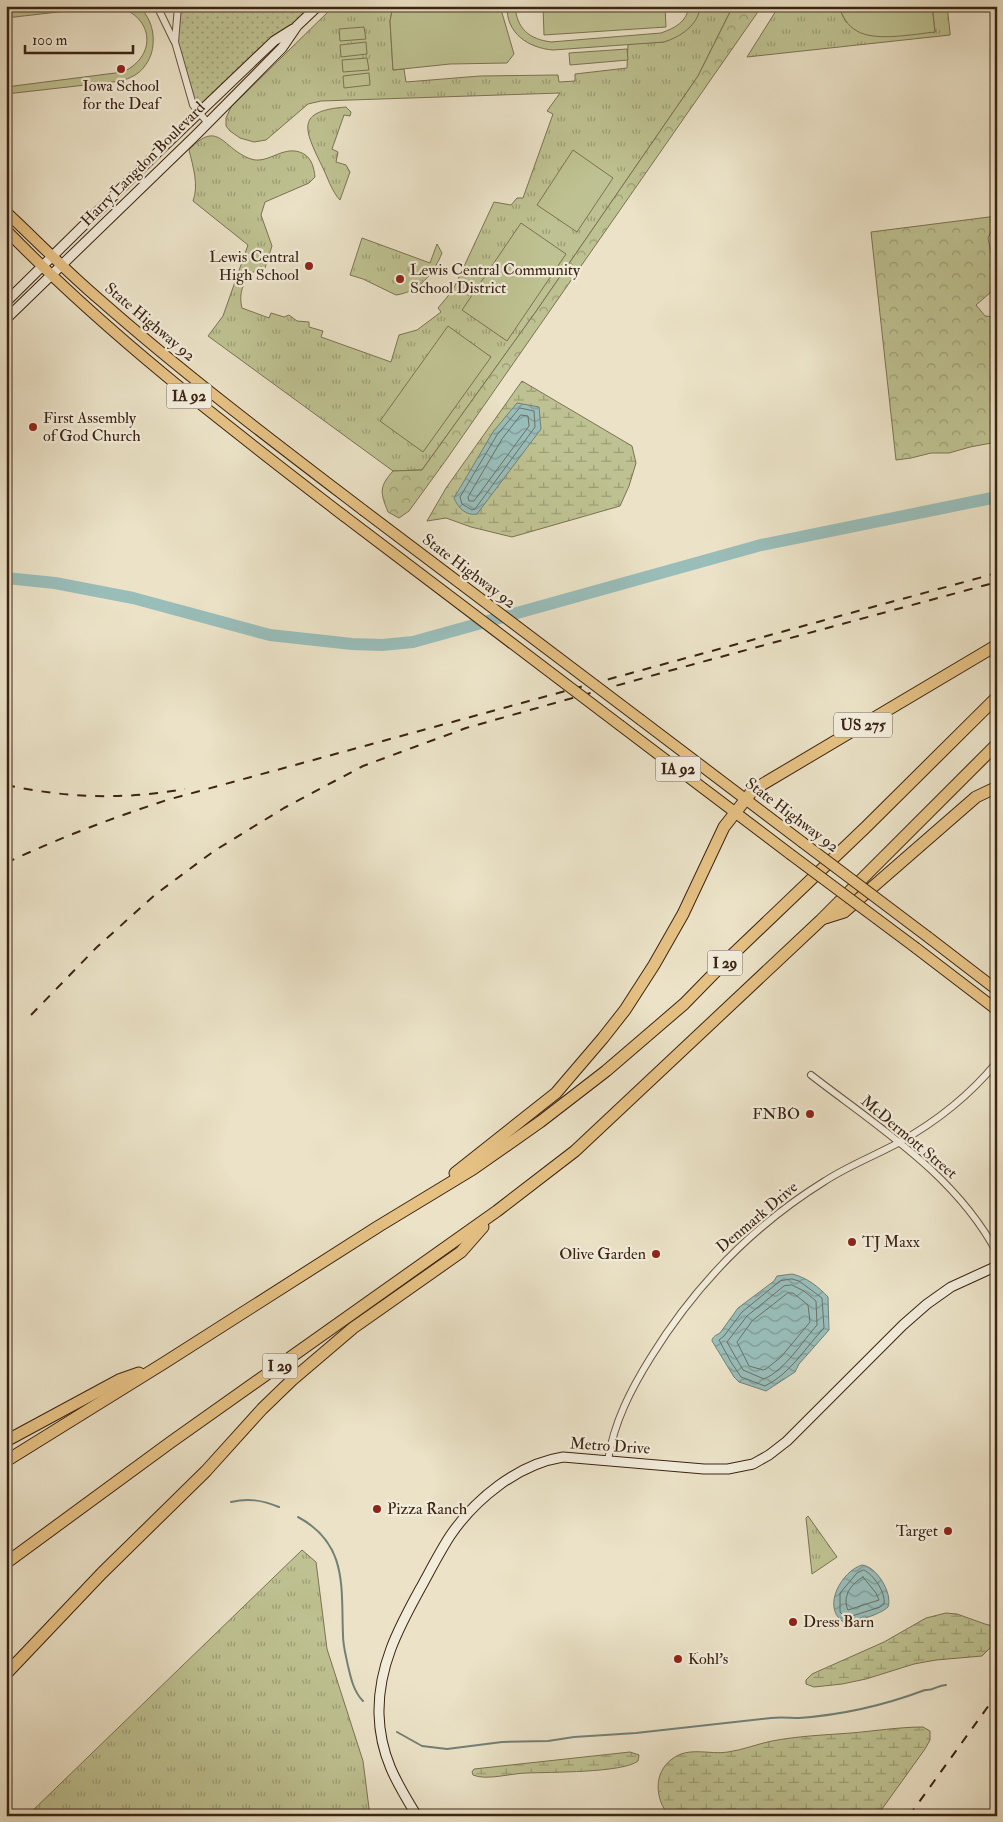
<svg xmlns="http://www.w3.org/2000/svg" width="1003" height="1822" viewBox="0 0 1003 1822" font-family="'IM FELL Double Pica',serif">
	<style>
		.grass { fill: url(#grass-tufts); stroke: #7c7252 }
		.forest { fill: url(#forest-crowns); stroke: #7c7252 }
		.wetland { fill: url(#wetland-marsh); stroke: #7c7252 }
		.park { fill: url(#park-dots); stroke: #7c7252 }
		.garden { fill: #bec191; stroke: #7c7252 }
		.water { fill: url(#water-waves); stroke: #738076 }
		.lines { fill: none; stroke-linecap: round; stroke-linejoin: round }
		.shore { stroke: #6a7066; stroke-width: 1 }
		.stream { stroke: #738076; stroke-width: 2 }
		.river { stroke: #99bdb9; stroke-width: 12 }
		.street-casing { stroke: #67543f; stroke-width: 8 }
		.secondary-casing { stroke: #3b2412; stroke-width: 11 }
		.primary-casing { stroke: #3b2412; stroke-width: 12 }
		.highway-casing { stroke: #3b2412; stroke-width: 13 }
		.street { stroke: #f2ecdb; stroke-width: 6 }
		.secondary { stroke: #f2ecdb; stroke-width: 9 }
		.primary { stroke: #e6c184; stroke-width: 10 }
		.highway { stroke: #e6c184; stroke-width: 11 }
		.rail { stroke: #3b2412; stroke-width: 2; stroke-dasharray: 9 9; stroke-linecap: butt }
		.primary-bridge-casing { stroke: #3b2412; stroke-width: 12; stroke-linecap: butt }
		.primary-bridge { stroke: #e6c184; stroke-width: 10 }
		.poi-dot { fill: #8f2418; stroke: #f2ecdb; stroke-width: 2 }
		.labels { text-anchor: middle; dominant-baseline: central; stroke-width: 4.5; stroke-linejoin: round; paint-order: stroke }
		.shield { fill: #f2ecdb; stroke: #72604e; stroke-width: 1 }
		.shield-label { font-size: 15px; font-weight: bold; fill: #3b2412 }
		.poi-label { font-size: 16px; fill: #3b2412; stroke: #f2ecdb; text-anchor: start }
		.street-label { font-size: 16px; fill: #3b2412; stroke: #f2ecdb }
	</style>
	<defs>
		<pattern id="grass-tufts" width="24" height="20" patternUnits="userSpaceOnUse" patternTransform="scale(1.25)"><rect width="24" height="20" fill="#bec191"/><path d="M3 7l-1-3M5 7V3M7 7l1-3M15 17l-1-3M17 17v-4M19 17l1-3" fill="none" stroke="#9c9d75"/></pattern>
		<pattern id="forest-crowns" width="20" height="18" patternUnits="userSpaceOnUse" patternTransform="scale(1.25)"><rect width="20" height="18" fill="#bec191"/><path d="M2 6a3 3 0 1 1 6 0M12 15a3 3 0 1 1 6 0" fill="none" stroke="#9c9d75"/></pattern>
		<pattern id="wetland-marsh" width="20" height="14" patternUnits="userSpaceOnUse" patternTransform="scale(1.25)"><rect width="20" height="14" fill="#bec191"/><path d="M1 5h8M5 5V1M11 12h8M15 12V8" fill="none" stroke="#9c9d75"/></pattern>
		<pattern id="park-dots" width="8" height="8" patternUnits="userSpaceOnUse" patternTransform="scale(1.25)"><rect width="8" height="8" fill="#bec191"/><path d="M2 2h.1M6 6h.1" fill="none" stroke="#9c9d75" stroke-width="1.8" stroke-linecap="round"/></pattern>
		<pattern id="water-waves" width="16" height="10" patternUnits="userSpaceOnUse" patternTransform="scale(1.25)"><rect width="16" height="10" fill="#99bdb9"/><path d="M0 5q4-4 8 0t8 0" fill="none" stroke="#7e9995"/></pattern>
	</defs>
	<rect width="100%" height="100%" fill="#ebe2c7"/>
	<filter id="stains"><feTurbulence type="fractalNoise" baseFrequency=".004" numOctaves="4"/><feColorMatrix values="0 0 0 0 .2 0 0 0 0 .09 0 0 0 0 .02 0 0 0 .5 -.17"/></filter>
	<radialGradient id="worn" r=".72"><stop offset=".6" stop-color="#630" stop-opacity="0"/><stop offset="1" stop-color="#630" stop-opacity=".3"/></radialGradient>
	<g class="grass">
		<path d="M 334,6 L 393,6 L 390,21 L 393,70 L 404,69 L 406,82 L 480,76 L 558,75 L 559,82 L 575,81 L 575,74 L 627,68 L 628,44 L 664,42 L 699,11 L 700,6 L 733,6 L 698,76 L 537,310 L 422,470 L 393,471 L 208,336 L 223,316 L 248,245 L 193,201 C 199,186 193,166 189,150 C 219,118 222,149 251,159 C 269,165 284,143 304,154 C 312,159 314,168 315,177 L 309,183 L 265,202 L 261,215 L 272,246 L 264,271 L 257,269 C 244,279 238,292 242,308 L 269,318 L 271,313 L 284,317 L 289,315 L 297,321 L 309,322 L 309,327 L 323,331 L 321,337 L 391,362 L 399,335 L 417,330 L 441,312 L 438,308 L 453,290 L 494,202 L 511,205 L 517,198 L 523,198 L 553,114 L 547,111 L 560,93 L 321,101 L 308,104 L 266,140 L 254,142 L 240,138 L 230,131 L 226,126 L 226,118 L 231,107 Z"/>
		<polygon points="779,6 838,6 846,22 935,32 932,6 947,6 950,32 950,35 747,57"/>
		<path d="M 346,107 L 351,112 L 350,116 L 344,115 L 332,149 L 338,152 L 336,162 L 346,165 L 350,172 L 340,200 C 332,192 327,176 322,166 C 304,129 295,111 346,107 Z"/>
		<path d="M 362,238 L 430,263 L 437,244 L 442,253 C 434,273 419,292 396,295 L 363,279 L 350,275 Z"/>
		<polygon points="808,1516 837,1557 812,1574 806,1518"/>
		<polygon points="302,1550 316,1562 327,1649 363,1761 370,1816 27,1816"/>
	</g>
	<g class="forest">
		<path d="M 733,6 L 762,6 L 446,460 L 409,511 L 399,518 L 388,512 C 380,492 379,487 393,471 L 422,470 L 537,310 L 698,76 Z"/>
		<polygon points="997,216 997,228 993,228 988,238 996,277 991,292 976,305 985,316 997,317 997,442 970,447 949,453 931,453 911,458 896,460 871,232"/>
	</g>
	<g class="wetland">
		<polygon points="522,381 632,446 636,463 629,486 620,506 512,537 471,527 446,518 427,521 446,488"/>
		<polygon points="946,1613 957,1614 985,1624 997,1627 997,1641 982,1656 936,1660 914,1664 866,1679 842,1684 814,1687 806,1684 806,1680 812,1674 884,1642 926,1618"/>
		<path d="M 923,1727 L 930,1731 L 930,1740 L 925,1749 L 877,1816 L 669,1816 C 655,1799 653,1773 672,1759 C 689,1746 709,1755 728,1752 C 743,1750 757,1744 772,1741 C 798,1736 824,1735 851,1733 C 875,1731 899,1727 923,1727 Z"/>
		<path d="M 630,1752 L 639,1755 L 638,1761 C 623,1773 549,1772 527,1773 C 512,1773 486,1781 473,1775 L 472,1772 L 474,1769 Z"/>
	</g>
	<polygon class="park" points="178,6 311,6 199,113 193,105 175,42"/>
	<g class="garden">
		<polygon points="45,6 110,6 6,18 6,11"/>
		<path d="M 114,6 C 121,6 131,4 138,7 C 142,8 144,12 146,15 C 156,30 156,53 144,67 C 138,75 130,78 121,81 L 6,94 L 6,87 L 123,72 C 159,55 153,14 114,6 Z"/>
		<polygon points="393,6 500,6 514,54 507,63 450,64 393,70 390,21"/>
		<path d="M 507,6 L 515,6 C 517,29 529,39 551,42 L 661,33 C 675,28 687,22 689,6 L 700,6 C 699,25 680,37 664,42 L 553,50 C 528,48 506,33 507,6 Z"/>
		<polygon points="543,6 665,6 666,27 544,35"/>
		<path d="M 838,6 L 932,6 L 935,32 C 914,34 875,42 857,31 C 847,26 843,16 838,6 Z"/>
		<polygon points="364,27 366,39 340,41 339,29"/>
		<polygon points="366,42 367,54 341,57 340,45"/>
		<polygon points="627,49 628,60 570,65 569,53"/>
		<polygon points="367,58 369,70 343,72 342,60"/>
		<polygon points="369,73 370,85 344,88 343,76"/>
		<polygon points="573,150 613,178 577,232 537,205"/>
		<polygon points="521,223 566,254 507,341 462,310"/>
		<polygon points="448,326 491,357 423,452 380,421"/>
	</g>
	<g class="water">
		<path d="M 517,403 L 539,407 L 541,429 L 477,514 C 466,516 458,508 454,498 L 493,432 Z"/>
		<path d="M 792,1274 C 806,1277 819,1287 828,1297 L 829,1330 L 799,1364 L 795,1372 L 766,1391 L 739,1382 L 734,1377 L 712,1341 C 712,1337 716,1335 720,1333 L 738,1308 L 774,1281 L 777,1276 Z"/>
		<path d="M 862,1565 C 876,1566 893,1593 888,1607 C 881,1614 852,1624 842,1621 C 822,1606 842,1571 862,1565 Z"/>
	</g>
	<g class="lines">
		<g class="shore">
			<polygon points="520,408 534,411 535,427 475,509 472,510 462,504 460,497 497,435"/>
			<polygon points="521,415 528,416 529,426 474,501 469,501 468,497 502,439"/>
			<path d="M 792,1279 L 799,1281 L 822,1298 L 824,1328 C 805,1348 790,1374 765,1386 L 741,1377 L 731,1362 L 719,1340 L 724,1336 L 742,1312 L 780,1281 Z"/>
			<path d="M 792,1285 L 804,1291 L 816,1301 L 817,1325 C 802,1342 785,1370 764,1379 L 743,1370 L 727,1342 L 747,1316 L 784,1286 Z"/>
			<polygon points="788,1293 793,1293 808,1305 810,1322 781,1357 766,1369 763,1370 749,1366 737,1342 752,1321"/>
			<path d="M 864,1570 C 874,1575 886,1593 884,1604 L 880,1607 L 849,1617 L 845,1617 L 840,1612 L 840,1593 L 857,1573 Z"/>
			<path d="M 863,1577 L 876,1593 L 879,1600 L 848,1610 C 842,1596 851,1584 863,1577 Z"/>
		</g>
		<g class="stream">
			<path d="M 231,1502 C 248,1498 262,1500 279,1507"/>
			<path d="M 298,1517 C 348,1544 341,1587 343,1635 C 343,1646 346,1656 348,1666 C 351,1679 354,1692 363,1701"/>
			<path d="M 397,1732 L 422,1746 L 447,1749 L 502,1742 L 548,1741 L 574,1737 L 636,1733 L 771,1718 C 781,1717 790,1718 799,1718 C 841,1715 885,1705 925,1690 C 934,1691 937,1685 946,1685"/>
		</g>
		<polyline class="river" points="6,578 55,583 133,598 270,635 352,644 382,645 413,642 761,545 997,497"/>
		<g class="street-casing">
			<g id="street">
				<polyline points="157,6 174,41"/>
				<polyline points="178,6 175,42 193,105 207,122"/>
				<path d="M 811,1075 C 878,1127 956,1175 997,1253"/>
				<path d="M 608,1460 C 614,1422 631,1389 651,1357 C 695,1286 754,1225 825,1181 C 848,1166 874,1156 898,1143 C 936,1122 970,1095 997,1062"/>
			</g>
		</g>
		<g class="secondary-casing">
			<g id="secondary">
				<polyline points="6,302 161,149 274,41 293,29"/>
				<polyline points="6,319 196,135 282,48 297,26 318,6"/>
				<path d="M 417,1816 C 396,1782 380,1755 379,1714 C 378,1667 398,1629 420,1589 C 430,1571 439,1553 450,1536 C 475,1499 518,1464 563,1457 L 704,1469 L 728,1469 L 753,1464 L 769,1455 L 787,1441 L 903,1325 L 927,1304 L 951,1287 L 997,1266"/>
			</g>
		</g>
		<g class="primary-casing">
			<g id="primary">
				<path d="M 6,212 C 37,241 67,272 100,300 C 184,374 274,442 363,510"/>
				<path d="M 6,230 C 109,336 227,426 344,516"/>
				<polyline points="641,720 802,842"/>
				<polyline points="621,726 790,854"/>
				<polyline points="928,937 997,990"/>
				<polyline points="916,948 997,1010"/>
			</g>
		</g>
		<g class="highway-casing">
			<g id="highway">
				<polyline points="825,918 844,912 976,797 997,787"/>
				<polyline points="455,1173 556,1093 603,1038 625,1010 654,965 683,914 724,827 753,790 997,645"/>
				<polyline points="6,1441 119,1380 139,1373"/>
				<polyline points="6,1461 164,1363 379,1226 473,1169 540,1122 606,1071 684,1004 730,957 866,827 997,697"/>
				<polyline points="6,1563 171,1442 497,1211 575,1151 821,920 997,744"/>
				<polyline points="6,1674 102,1573 206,1471 262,1409 292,1380 353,1328 461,1252 483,1227"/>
			</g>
		</g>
		<use href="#street" class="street"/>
		<use href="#secondary" class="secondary"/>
		<use href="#primary" class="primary"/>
		<use href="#highway" class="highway"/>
		<g class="rail">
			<path d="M 6,785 C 67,798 123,800 185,789"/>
			<path d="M 6,863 C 59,838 112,818 167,800 L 997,573"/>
			<polyline points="31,1015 97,947 156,894 214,851 284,808 363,766 466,728 665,672 997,582"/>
			<polyline points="909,1816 997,1694"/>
		</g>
		<g class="primary-bridge-casing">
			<g id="primary-bridge">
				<polyline points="363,510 641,720"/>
				<polyline points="344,516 621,726"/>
				<polyline points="802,842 928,937"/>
				<polyline points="790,854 916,948"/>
			</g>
		</g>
		<use href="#primary-bridge" class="primary-bridge"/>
	</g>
	<g class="poi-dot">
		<circle cx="121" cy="69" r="5"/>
		<circle cx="309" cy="266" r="5"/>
		<circle cx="400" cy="279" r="5"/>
		<circle cx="33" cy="427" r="5"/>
		<circle cx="810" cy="1114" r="5"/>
		<circle cx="852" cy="1242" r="5"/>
		<circle cx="656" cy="1254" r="5"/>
		<circle cx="377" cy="1509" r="5"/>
		<circle cx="948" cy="1531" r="5"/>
		<circle cx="793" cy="1622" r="5"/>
		<circle cx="678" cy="1659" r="5"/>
	</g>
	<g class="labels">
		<g class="shield">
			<rect x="166.5" y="383.5" width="45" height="25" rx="4"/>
			<rect x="834" y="712.5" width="58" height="25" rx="4"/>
			<rect x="655.5" y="756.5" width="45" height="25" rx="4"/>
			<rect x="707.5" y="950.5" width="35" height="25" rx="4"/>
			<rect x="262.5" y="1353.5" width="35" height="25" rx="4"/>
		</g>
		<g class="shield-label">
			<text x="189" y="396">IA 92</text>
			<text x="863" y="725">US 275</text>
			<text x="678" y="769">IA 92</text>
			<text x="725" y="963">I 29</text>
			<text x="280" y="1366">I 29</text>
		</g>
		<g class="poi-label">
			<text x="121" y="86" text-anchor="middle">Iowa School<tspan x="121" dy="18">for the Deaf</tspan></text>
			<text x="299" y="257" text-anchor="end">Lewis Central<tspan x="299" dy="18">High School</tspan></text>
			<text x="410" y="270">Lewis Central Community<tspan x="410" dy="18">School District</tspan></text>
			<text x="43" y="418">First Assembly<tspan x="43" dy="18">of God Church</tspan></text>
			<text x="800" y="1114" text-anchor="end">FNBO</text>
			<text x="862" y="1242">TJ Maxx</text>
			<text x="646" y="1254" text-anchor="end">Olive Garden</text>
			<text x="387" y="1509">Pizza Ranch</text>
			<text x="938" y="1531" text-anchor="end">Target</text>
			<text x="803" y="1622">Dress Barn</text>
			<text x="688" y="1659">Kohl's</text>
		</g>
		<g class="street-label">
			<text transform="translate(143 164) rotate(-45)">Harry Langdon Boulevard</text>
			<text transform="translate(150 322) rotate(40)">State Highway 92</text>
			<text transform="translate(469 571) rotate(37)">State Highway 92</text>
			<text transform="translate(792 815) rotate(37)">State Highway 92</text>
			<text transform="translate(909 1137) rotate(40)">McDermott Street</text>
			<text transform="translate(757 1217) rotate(-40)">Denmark Drive</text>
			<text transform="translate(610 1446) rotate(4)">Metro Drive</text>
		</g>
	</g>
	<rect width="1003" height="1822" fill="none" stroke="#ebe2c7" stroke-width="25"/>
	<rect x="8" y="8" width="988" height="1807" fill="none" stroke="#3b2412" stroke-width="2.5"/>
	<rect x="12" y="12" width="978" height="1797" fill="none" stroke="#3b2412"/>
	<path d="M25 45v8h108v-8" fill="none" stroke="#3b2412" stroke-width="2.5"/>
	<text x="32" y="45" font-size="15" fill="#3b2412" stroke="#f2ecdb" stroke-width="4" paint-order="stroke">100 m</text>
	<rect width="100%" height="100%" filter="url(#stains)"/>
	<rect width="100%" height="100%" fill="url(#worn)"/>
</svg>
